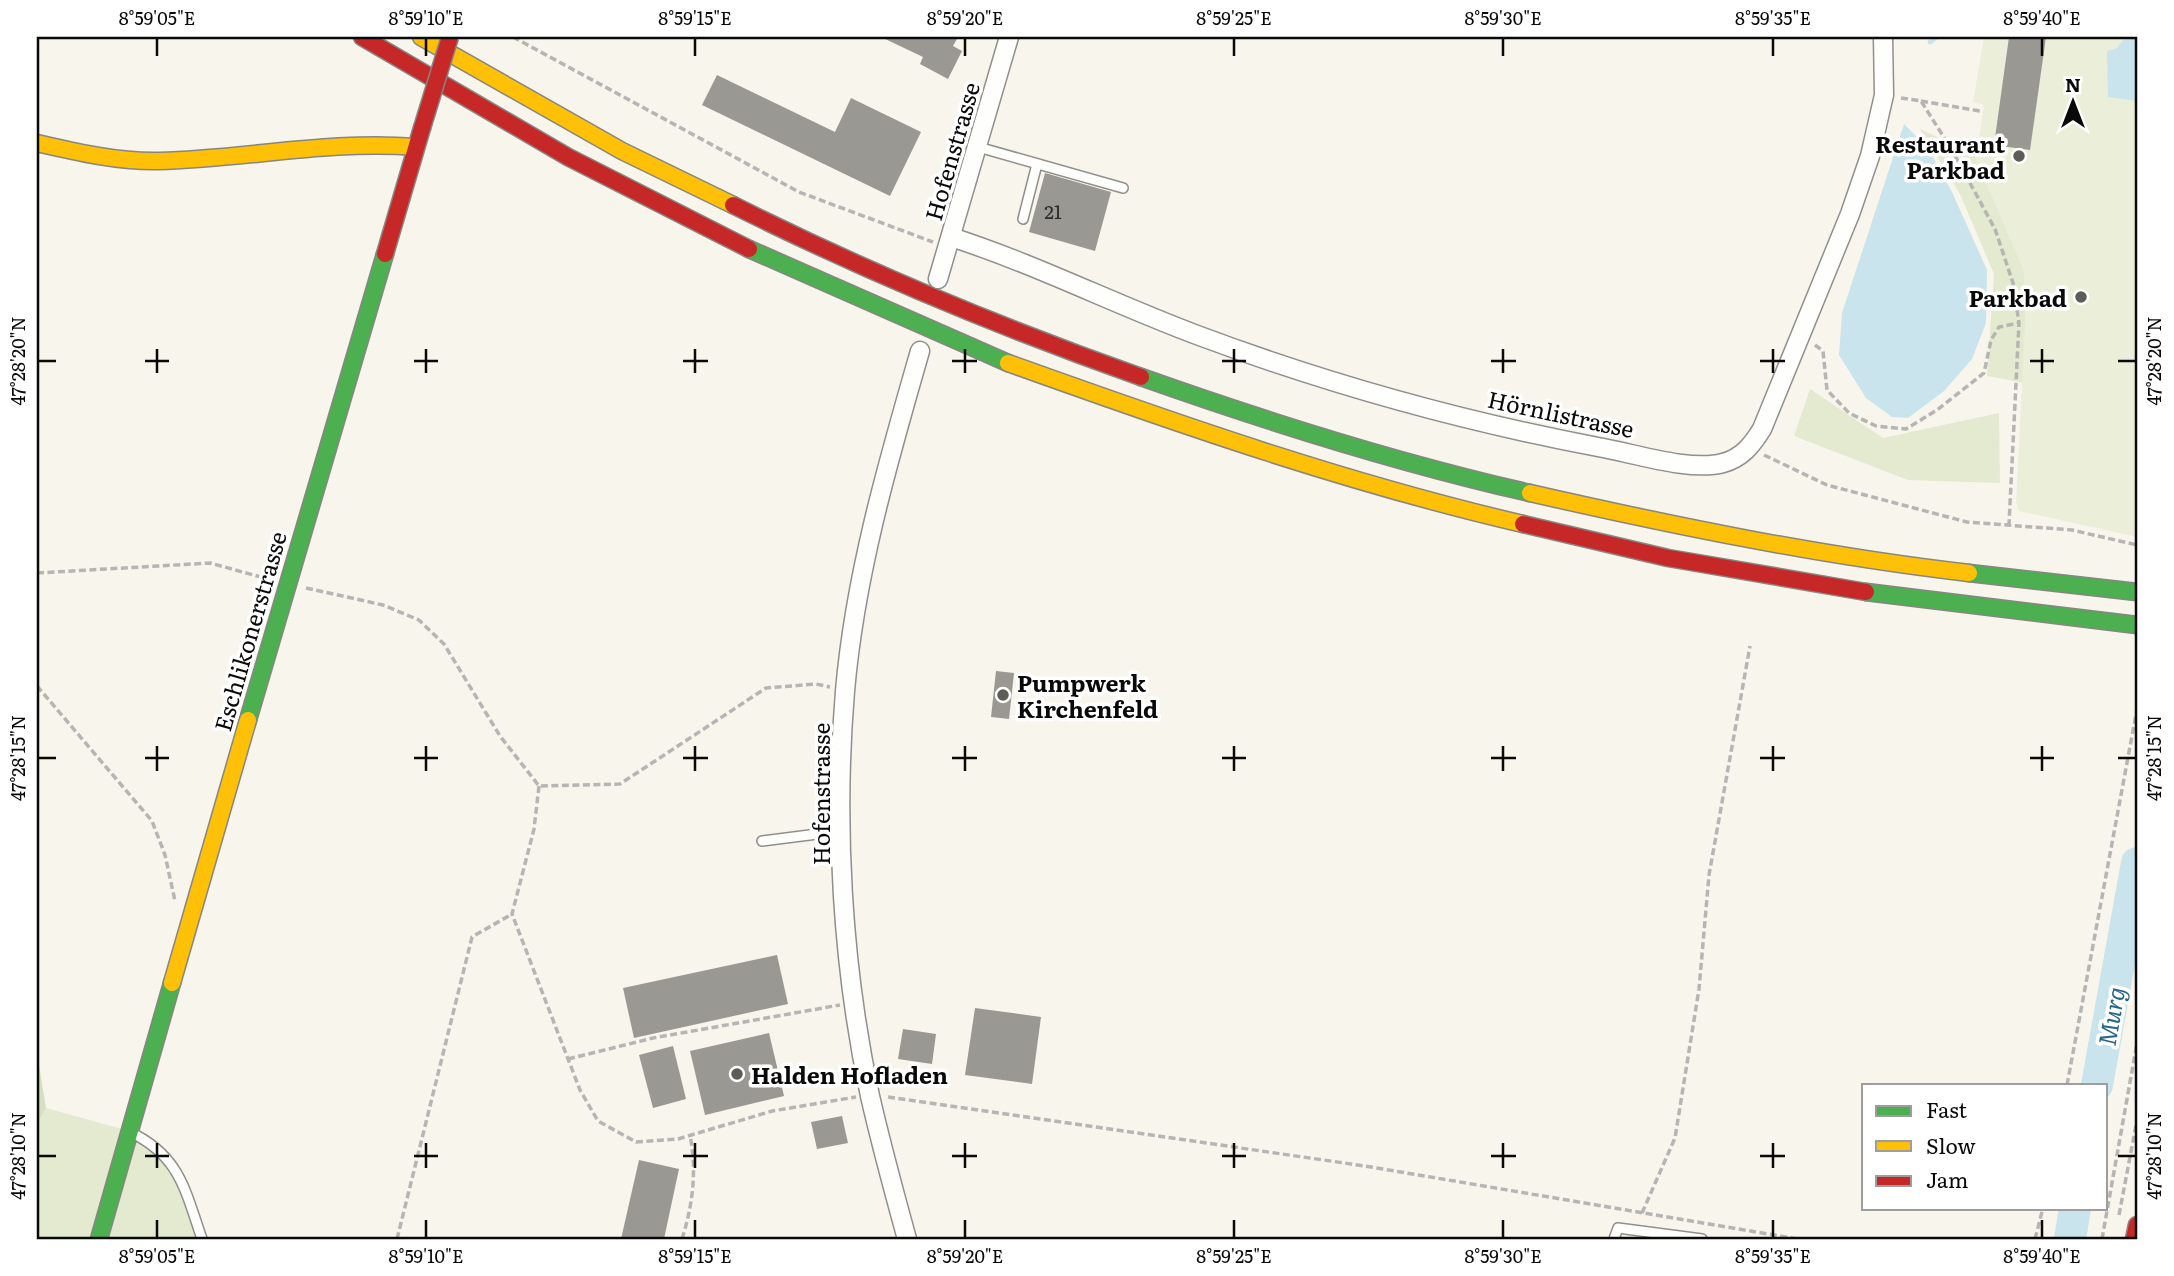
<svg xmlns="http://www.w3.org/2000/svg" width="2174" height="1276" viewBox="0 0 2174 1276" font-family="Literata,serif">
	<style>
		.green { fill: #e3ead0 }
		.forest { fill: #d4e0bf }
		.pitch { fill: #ebeed9 }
		.water { fill: #c9e4ec }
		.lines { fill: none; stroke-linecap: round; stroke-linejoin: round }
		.stream { stroke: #c9e4ec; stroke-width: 5 }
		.river { stroke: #c9e4ec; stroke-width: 32 }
		.building { fill: #9a9893 }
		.lane-casing { stroke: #918f8c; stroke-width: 12 }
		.street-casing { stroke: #918f8c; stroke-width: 21 }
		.fast-casing { stroke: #878682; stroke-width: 19 }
		.slow-casing { stroke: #878682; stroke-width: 19 }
		.jam-casing { stroke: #878682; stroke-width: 19 }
		.path { stroke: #b6b5b4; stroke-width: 3.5; stroke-dasharray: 7 3.5; stroke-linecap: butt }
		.lane { stroke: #fefefc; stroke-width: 9 }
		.street { stroke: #fefefc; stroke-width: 18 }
		.fast { stroke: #4caf50; stroke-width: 16 }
		.slow { stroke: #ffc107; stroke-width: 16 }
		.jam { stroke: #c62828; stroke-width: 16 }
		.jam-bridge-casing { stroke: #878682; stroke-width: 19; stroke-linecap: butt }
		.jam-bridge { stroke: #c62828; stroke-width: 16 }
		.ticks { fill: none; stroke: #090909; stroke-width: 2.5 }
		.poi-dot { fill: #5d5c59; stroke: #fff; stroke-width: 2.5 }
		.labels { text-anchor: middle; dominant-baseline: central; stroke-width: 7; stroke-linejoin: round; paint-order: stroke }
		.number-label { font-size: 19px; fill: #2d2d2c }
		.poi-label { font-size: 23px; font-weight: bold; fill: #090909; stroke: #fff; text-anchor: end }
		.street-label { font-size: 23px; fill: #090909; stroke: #fff }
		.water-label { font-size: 24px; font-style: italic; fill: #266688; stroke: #fff }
		.neatline { fill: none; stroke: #090909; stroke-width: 2.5 }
		.ticks-label { font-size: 18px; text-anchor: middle; fill: #090909 }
	</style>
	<rect width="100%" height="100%" fill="#f8f5ed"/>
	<g class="green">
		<polygon points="1920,129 2017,174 2028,321 2025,383 1987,376 1994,274 1960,194"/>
		<polygon points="1810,389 1883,438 1999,413 2000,483 1908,480 1794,436"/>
		<polygon points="46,1108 129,1131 169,1158 202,1239 37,1239 37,1124"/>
	</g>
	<polygon class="forest" points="37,1053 46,1108 37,1124"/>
	<polygon class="pitch" points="1984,37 2137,37 2137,537 2019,511 2016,502 2025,322 2024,271 1976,160 1984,105 1973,102"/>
	<g class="water">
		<polygon points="2137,37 2137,101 2108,97 2107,51 2117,48 2125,38"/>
		<polygon points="1904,124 1927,147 1952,192 1987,270 1986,323 1972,359 1944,391 1908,418 1892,417 1866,398 1839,355 1842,313"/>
	</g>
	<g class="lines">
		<polyline class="stream" points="1930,42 1936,37"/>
		<g class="river">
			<polyline points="2097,1085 2137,863"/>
			<polyline points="2070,1239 2075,1208"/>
		</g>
	</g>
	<g class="building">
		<polygon points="881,37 958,37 953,46 962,51 948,79 920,64 923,57"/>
		<polygon points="2009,37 2046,37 2030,150 1994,145"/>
		<polygon points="717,75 835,132 851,98 921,132 890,196 702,105"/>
		<polygon points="1045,173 1111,192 1095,251 1029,232"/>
		<polygon points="996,671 1014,673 1009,719 991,717"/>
		<polygon points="777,955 788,1004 634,1038 623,988"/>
		<polygon points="975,1008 1041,1017 1032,1084 965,1075"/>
		<polygon points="903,1029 936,1034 932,1064 898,1059"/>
		<polygon points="769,1033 784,1096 705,1115 690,1051"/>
		<polygon points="673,1046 686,1099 653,1108 639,1055"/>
		<polygon points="842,1116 848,1143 817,1149 811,1122"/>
		<polygon points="639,1160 679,1169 664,1239 621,1239"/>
	</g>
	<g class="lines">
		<g class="lane-casing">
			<g id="lane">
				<polyline points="978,147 1123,188"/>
				<polyline points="1023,219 1037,164"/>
				<polyline points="762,841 841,831"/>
				<path d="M 130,1132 C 180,1156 185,1190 202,1239"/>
				<polyline points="1614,1239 1618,1228 1702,1239"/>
			</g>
		</g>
		<g class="street-casing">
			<g id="street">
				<path d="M 951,237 C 1035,264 1114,304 1197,335 C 1328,384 1461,421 1598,447 C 1633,453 1690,472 1723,463 C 1742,458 1752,445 1762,429 L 1850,214 L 1870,156 L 1884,95 L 1883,37"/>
				<polyline points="938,279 1009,37"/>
				<path d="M 907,1239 C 894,1192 881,1144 870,1096 C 842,965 834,824 845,691 C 855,575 888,462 920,351"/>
			</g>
		</g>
		<g class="fast-casing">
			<g id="fast">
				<polyline points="749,249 1008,363"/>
				<path d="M 1141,377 C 1268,422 1398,463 1530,493"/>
				<polyline points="1969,573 2137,592"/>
				<polyline points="1866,592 2137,625"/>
				<polyline points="248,720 385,254"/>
				<polyline points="99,1239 172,983"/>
			</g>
		</g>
		<g class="slow-casing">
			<g id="slow">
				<polyline points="421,37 622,151 733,205"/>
				<path d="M 37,143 C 76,152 119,162 159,161 C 245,159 330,140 416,147"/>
				<path d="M 1008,363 C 1178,424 1347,483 1523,524"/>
				<path d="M 1530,493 C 1675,526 1821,556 1969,573"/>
				<polyline points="172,983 248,720"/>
			</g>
		</g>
		<g class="jam-casing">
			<g id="jam">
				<polyline points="362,37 568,157 749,249"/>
				<path d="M 733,205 C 865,271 1002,328 1141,377"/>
				<polyline points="385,254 422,128"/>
				<polyline points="1523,524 1668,558 1866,592"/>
				<polyline points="2134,1239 2137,1225"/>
			</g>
		</g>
		<g class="path">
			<polyline points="513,37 799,192 933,242"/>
			<polyline points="1901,98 1921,101 1952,150 1995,229 2013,283 2019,323 2009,524"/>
			<polyline points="1921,101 1980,111"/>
			<polyline points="1815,345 1823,351 1827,390 1849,413 1876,426 1906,429 1937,410 1984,373 1991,340 1999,327 2019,323"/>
			<polyline points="1764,455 1827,485 1967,522 2072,530 2137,545"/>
			<polyline points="37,573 210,563 268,579"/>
			<polyline points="306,588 383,605 419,620 444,644 500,736 539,786 620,784 766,688 816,684 830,687"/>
			<polyline points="37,686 152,821 165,855 175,901"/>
			<polyline points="539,786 534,829 512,914 580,1090 598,1121 636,1142 678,1139 772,1111 856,1097"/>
			<polyline points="568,1059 653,1038 840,1005"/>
			<polyline points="2067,1085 2137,709"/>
			<polyline points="888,1097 1365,1166 1798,1239"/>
			<polyline points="1642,1213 1675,1138 1699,989 1709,875 1750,646"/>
			<polyline points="2119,1215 2137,1120"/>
			<polyline points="397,1239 472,937 512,914"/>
			<path d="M 682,1239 C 693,1204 697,1171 690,1135"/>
			<polyline points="2035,1239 2043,1208"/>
			<polyline points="2102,1239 2137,1043"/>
		</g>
		<use href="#lane" class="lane"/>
		<use href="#street" class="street"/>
		<use href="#fast" class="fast"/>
		<use href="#slow" class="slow"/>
		<use href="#jam" class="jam"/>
		<g class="jam-bridge-casing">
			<polyline id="jam-bridge" points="422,128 450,37"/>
		</g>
		<use href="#jam-bridge" class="jam-bridge"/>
	</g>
	<path class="ticks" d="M 157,38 L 157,56M 426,38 L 426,56M 695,38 L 695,56M 965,38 L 965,56M 1234,38 L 1234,56M 1503,38 L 1503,56M 1773,38 L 1773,56M 2042,38 L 2042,56M 157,349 L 157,373M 426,349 L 426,373M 695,349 L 695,373M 965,349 L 965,373M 1234,349 L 1234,373M 1503,349 L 1503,373M 1773,349 L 1773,373M 2042,349 L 2042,373M 38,361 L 56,361M 145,361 L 169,361M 414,361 L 438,361M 683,361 L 708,361M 952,361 L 977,361M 1222,361 L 1246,361M 1491,361 L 1516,361M 1760,361 L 1785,361M 2030,361 L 2054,361M 2118,361 L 2136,361M 157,746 L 157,771M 426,746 L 426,771M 695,746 L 695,771M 965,746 L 965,771M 1234,746 L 1234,771M 1503,746 L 1503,771M 1773,746 L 1773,771M 2042,746 L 2042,771M 38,758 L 56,758M 145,758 L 169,758M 414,758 L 438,758M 683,758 L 708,758M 952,758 L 977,758M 1222,758 L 1246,758M 1491,758 L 1516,758M 1760,758 L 1785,758M 2030,758 L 2054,758M 2118,758 L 2136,758M 157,1143 L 157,1168M 426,1143 L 426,1168M 695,1143 L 695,1168M 965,1143 L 965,1168M 1234,1143 L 1234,1168M 1503,1143 L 1503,1168M 1773,1143 L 1773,1168M 38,1156 L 56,1156M 145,1156 L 169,1156M 414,1156 L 438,1156M 683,1156 L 708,1156M 952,1156 L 977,1156M 1222,1156 L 1246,1156M 1491,1156 L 1516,1156M 1760,1156 L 1785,1156M 2118,1156 L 2136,1156M 157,1220 L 157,1238M 426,1220 L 426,1238M 695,1220 L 695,1238M 965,1220 L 965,1238M 1234,1220 L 1234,1238M 1503,1220 L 1503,1238M 1773,1220 L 1773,1238M 2042,1220 L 2042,1238"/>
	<g class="poi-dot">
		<circle cx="2019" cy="156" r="7"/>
		<circle cx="2081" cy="297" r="7"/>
		<circle cx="1003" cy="695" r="7"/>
		<circle cx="737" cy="1074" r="7"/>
	</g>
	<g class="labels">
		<g class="number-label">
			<text x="1053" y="211">21</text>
		</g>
		<g class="poi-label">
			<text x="2005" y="143">Restaurant<tspan x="2005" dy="26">Parkbad</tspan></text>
			<text x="2067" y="297">Parkbad</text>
			<text x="1017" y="682" text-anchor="start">Pumpwerk<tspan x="1017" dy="26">Kirchenfeld</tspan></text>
			<text x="751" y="1074" text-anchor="start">Halden Hofladen</text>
		</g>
		<g class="street-label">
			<text transform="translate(951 151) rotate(-74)">Hofenstrasse</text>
			<text transform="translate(1561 413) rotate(12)">Hörnlistrasse</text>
			<text transform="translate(249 631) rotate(-74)">Eschlikonerstrasse</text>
			<text transform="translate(820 794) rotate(-90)">Hofenstrasse</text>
		</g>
		<g class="water-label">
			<text transform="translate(2110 1016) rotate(-80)">Murg</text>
		</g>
	</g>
	<rect width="2174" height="1276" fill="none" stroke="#ffffff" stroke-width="77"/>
	<rect x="1862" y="1084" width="245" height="126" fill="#ffffff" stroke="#9d9d9d" stroke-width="2"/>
	<rect x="1876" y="1106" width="35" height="10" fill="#4caf50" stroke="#9d9d9d" stroke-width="2"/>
	<text x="1926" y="1118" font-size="21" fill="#090909">Fast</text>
	<rect x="1876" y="1141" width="35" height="10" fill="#ffc107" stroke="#9d9d9d" stroke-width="2"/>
	<text x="1926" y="1154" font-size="21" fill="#090909">Slow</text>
	<rect x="1876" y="1176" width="35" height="10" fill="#c62828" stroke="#9d9d9d" stroke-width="2"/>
	<text x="1926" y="1188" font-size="21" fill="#090909">Jam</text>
	<g transform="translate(2073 102)" stroke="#ffffff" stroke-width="5" paint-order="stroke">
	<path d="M0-5L12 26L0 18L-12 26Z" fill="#090909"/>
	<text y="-10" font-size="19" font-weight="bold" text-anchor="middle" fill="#090909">N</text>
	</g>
	<rect x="38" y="38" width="2098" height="1200" class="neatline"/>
	<g class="ticks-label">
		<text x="157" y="25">8°59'05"E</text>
		<text x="426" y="25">8°59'10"E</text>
		<text x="695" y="25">8°59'15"E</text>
		<text x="965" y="25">8°59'20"E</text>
		<text x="1234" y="25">8°59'25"E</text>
		<text x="1503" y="25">8°59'30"E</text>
		<text x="1773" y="25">8°59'35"E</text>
		<text x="2042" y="25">8°59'40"E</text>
		<text transform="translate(19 361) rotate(-90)" y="6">47°28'20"N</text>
		<text transform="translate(2155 361) rotate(-90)" y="6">47°28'20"N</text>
		<text transform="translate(19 758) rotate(-90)" y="6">47°28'15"N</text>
		<text transform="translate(2155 758) rotate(-90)" y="6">47°28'15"N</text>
		<text transform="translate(19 1156) rotate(-90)" y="6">47°28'10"N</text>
		<text transform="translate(2155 1156) rotate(-90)" y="6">47°28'10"N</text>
		<text x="157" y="1263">8°59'05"E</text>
		<text x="426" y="1263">8°59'10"E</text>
		<text x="695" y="1263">8°59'15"E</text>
		<text x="965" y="1263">8°59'20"E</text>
		<text x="1234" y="1263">8°59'25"E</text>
		<text x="1503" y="1263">8°59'30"E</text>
		<text x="1773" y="1263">8°59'35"E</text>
		<text x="2042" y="1263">8°59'40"E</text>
	</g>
</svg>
